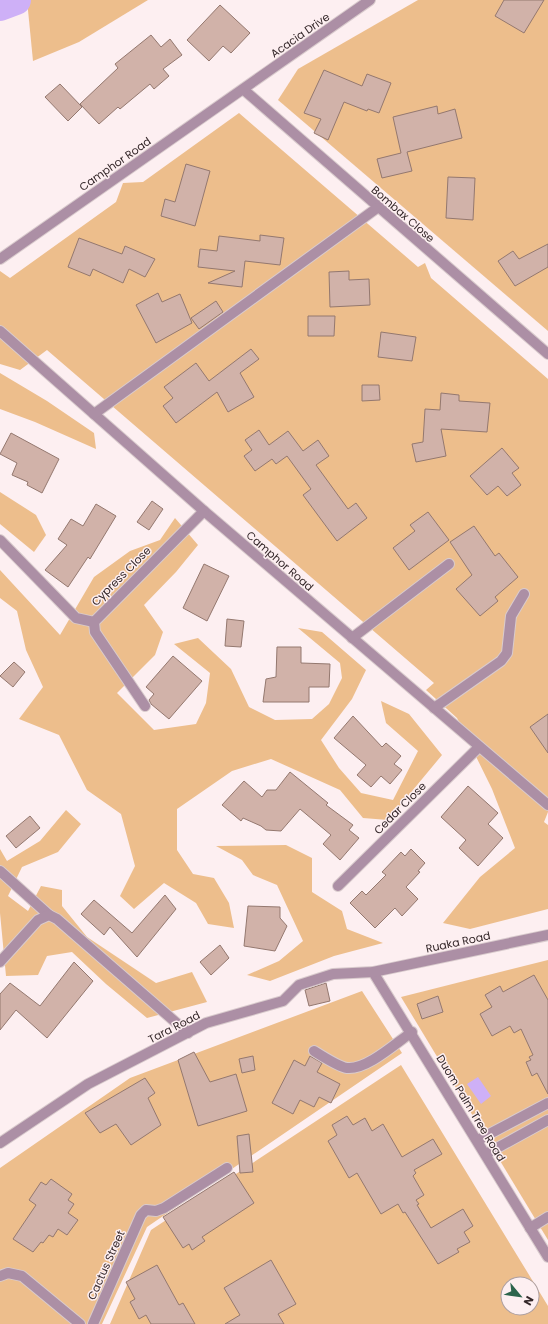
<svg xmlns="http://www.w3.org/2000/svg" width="548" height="1324" viewBox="0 0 548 1324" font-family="Poppins,sans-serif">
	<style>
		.green { fill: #edbe8c; fill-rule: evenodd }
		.water { fill: #ceb0f7 }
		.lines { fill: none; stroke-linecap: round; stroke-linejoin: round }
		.river { stroke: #ceb0f7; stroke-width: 30 }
		.building { fill: #d1b2a9; stroke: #94786f }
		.minor-casing { stroke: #d9cbcd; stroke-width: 12 }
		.minor { stroke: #ac8fa5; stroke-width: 10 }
		.labels { text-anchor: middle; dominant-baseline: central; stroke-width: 3; stroke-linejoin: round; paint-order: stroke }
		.street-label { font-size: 11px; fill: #342729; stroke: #fdeff1 }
	</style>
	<rect width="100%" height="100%" fill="#fdeff1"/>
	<g class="green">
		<polygon points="27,0 148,0 79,42 33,61"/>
		<polygon points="418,0 548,0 548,331 278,100 298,69"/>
		<polygon points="239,113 418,267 425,263 431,278 548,379 548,812 544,822 548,825 548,909 470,929 443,923 480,877 515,848 492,789 457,718 426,690 434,683 47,350 20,370 0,364 0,271 10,278 116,202 123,183 143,182"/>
		<polygon points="0,373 47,401 94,433 96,449 35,422 0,409"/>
		<polygon points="0,492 36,515 46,535 34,552 0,524"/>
		<polygon points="175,518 198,545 176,572 144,605 163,632 155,655 117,693 154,730 196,724 206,703 210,673 174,644 198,638 231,669 249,707 275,720 312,719 329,704 342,678 340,663 298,628 322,632 366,670 352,699 321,740 339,768 361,793 393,800 418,751 386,723 381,701 409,714 442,755 388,820 363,818 340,790 271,759 232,771 177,809 177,850 193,874 214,878 229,903 234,928 208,924 196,903 164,883 134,909 120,896 135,866 121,814 87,790 59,735 19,719 43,687 26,650 17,611 0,598 0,570 60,635 94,577 130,551 160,540"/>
		<polygon points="66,810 81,824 58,852 22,867 8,896 28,911 41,886 62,890 62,906 87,937 156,983 192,972 207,1002 147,1018 106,984 72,952 47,956 38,975 6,976 0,913 0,849 7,861 40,841"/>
		<polygon points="286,845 312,858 312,892 342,911 347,929 383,943 334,956 270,981 247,975 279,961 303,941 277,885 253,875 242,860 216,846"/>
		<polygon points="548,960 548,1240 401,997"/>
		<polygon points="362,991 402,1053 147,1227 102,1324 0,1324 0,1168 130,1078"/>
		<path d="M 401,1065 L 548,1306 L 548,1324 L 110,1324 L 151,1230 ZM 508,1284 L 532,1284 L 532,1308 L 508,1308 Z"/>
	</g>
	<polygon class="water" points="478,1077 491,1096 481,1104 467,1084"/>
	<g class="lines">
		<polyline class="river" points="0,6 16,0"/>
	</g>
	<g class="building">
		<polygon points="504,0 544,0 524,33 495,16"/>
		<polygon points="220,5 250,33 231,53 223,46 209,61 187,40"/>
		<polygon points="151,35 161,47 170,39 182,55 163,69 169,76 154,89 150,84 120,109 118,107 99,124 80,104 118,68 115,64"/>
		<polygon points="324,70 362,86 367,74 391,83 379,113 368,109 367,111 344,102 328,140 314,133 321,119 304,113"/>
		<polygon points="60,84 82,107 68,121 45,97"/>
		<polygon points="437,106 438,114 455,109 462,138 407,152 412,171 382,178 377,159 401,153 393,117"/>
		<polygon points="186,164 210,171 195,226 161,216 165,199 175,202"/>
		<polygon points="448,177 475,178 473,220 446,218"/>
		<polygon points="260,235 284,238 280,265 245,261 242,287 208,283 235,271 198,267 200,249 217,251 219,236 260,241"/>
		<polygon points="79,238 122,254 125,246 155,259 145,277 129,269 123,283 93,269 90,276 68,267"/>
		<polygon points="548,244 548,267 515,286 498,261 513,251 519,259"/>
		<polygon points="349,271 349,280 369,279 370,305 330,307 329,272"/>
		<polygon points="158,293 162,302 180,294 192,323 156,343 136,305"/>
		<polygon points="216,301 223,312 199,329 191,318"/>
		<polygon points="308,316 335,316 334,336 308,336"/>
		<polygon points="381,332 416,337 412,361 378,357"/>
		<polygon points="251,349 259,359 240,373 254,397 228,412 217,392 176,423 163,406 173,398 164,387 196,363 209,381"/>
		<polygon points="362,385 379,385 380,400 362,401"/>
		<polygon points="441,393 459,395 459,401 490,403 487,432 441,429 446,456 416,462 412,444 423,442 425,409 440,410"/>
		<polygon points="259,430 269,445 288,431 303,451 318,440 329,456 316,465 348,509 356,503 367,518 337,541 303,495 311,489 287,456 276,464 272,459 255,471 244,456 252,450 245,440"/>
		<polygon points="11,433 59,459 42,493 27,485 28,482 12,475 17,463 0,454"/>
		<polygon points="502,448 519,468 512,473 521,485 507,496 498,486 487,495 470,476"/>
		<polygon points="152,501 163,509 149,530 137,522"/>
		<polygon points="96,504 116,516 90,559 88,557 68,587 45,570 67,545 58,539 71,519 83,526"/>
		<polygon points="428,512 449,540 409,570 393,548 415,531 410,525"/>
		<polygon points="474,526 495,556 499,553 518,577 495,597 498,601 480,616 456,589 472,575 450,542"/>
		<polygon points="204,564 229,576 207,621 183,608"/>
		<polygon points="227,619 244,621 241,647 225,646"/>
		<polygon points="277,647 301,647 301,663 330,664 329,687 309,687 309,702 263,702 266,679 276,677"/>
		<polygon points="173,656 202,681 169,719 151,704 149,700 154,694 146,687"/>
		<polygon points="14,662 25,672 13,687 0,676"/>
		<polygon points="548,714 548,753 530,727"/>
		<polygon points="353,716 382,747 386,743 401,756 394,764 402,770 390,784 381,776 371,787 357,775 366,765 334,738"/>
		<polygon points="290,772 328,803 326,805 353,825 349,830 359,838 340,860 323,844 331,835 300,809 281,831 266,830 261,826 243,818 241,821 222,805 244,781 262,797 267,790 276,790"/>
		<polygon points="468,786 498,813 488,824 503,838 478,866 459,848 466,840 441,817"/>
		<polygon points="30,816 40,828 16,848 6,836"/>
		<polygon points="411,849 425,863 418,871 420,872 406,887 418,899 402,916 395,908 375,928 350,903 362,891 366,895 386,875 382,872 401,852 405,856"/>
		<polygon points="165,895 176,909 137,957 110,927 104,935 81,914 94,900 132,933"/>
		<polygon points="248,906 280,907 280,918 287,926 275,951 244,946"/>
		<polygon points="220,945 229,958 211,975 200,962"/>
		<polygon points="74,962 93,981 47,1038 16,1010 0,1030 0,994 10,983 40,1006"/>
		<polygon points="534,975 548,1000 548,1094 537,1073 532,1076 526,1062 531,1060 529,1057 533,1055 521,1029 514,1033 510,1026 492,1036 480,1014 492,1007 485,995 500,986 503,992"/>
		<polygon points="326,983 330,1001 309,1006 305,990"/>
		<polygon points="438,996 443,1012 422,1019 417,1004"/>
		<polygon points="194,1052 210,1082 236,1074 247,1111 198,1126 178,1060"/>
		<polygon points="253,1056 255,1070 242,1073 239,1059"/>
		<polygon points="310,1056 322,1063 317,1072 340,1084 331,1103 319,1097 314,1107 300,1100 293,1114 272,1103 294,1060 305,1066"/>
		<polygon points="145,1078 155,1093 148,1098 161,1125 131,1145 116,1124 100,1133 85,1113"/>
		<polygon points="347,1116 353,1125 365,1118 372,1131 383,1124 402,1157 433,1139 442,1154 414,1170 416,1173 413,1176 424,1195 416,1200 419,1204 417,1205 431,1228 463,1209 473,1226 464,1232 470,1242 457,1249 459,1252 438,1264 405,1212 403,1213 398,1204 381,1214 357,1173 349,1178 328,1141 337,1135 332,1125"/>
		<polygon points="249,1134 253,1172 240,1173 237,1136"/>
		<polygon points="234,1172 254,1203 202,1237 205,1241 192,1250 189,1244 183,1248 163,1217"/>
		<polygon points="51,1179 72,1194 68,1200 74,1204 68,1213 78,1220 67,1235 58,1229 53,1237 49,1235 43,1243 41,1242 33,1252 13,1239 36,1205 29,1200 41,1182 46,1185"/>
		<polygon points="271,1260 296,1304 278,1314 284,1324 225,1324 240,1315 224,1288"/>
		<polygon points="157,1265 179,1305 183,1303 195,1324 151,1324 146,1315 139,1319 130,1302 135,1299 126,1282"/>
	</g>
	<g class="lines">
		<g class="minor-casing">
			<g id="minor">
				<polyline points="244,90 548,354"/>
				<polyline points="0,259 370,0"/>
				<polyline points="0,331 204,511 548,805"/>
				<polyline points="94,414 377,208"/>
				<polyline points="0,540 76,618 94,622"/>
				<polyline points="352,638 449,564"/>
				<polyline points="145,706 95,632 94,622 204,511"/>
				<polyline points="434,708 501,661 507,653 511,616 524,594"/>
				<polyline points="0,871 49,915"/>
				<polyline points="338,886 479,747"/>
				<polyline points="0,962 38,920 49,915 57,919 188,1033"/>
				<polyline points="373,972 548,1257"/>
				<path d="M 314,1051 C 322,1056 339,1067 347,1068 C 367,1070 396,1043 412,1032"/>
				<polyline points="478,1140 548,1103"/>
				<polyline points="0,1143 88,1084 206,1023 283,1001 299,985 333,974 373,972 548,935"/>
				<polyline points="486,1154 548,1120"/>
				<polyline points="530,1228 548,1217"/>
				<polyline points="0,1276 8,1273 22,1276 80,1324"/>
				<polyline points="93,1324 141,1215 146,1210 156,1211 164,1208 227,1168"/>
			</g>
		</g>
		<use href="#minor" class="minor"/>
	</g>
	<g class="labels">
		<g class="street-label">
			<text transform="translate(300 35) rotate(-35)">Acacia Drive</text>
			<text transform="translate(115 164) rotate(-35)">Camphor Road</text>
			<text transform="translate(403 214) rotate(41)">Bombax Close</text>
			<text transform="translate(280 561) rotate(41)">Camphor Road</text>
			<text transform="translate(121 576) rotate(-45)">Cypress Close</text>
			<text transform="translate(400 808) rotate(-45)">Cedar Close</text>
			<text transform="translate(458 942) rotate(-12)">Ruaka Road</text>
			<text transform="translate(174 1027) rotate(-27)">Tara Road</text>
			<text transform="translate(471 1108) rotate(59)">Duom Palm Tree Road</text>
			<text transform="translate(106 1265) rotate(-66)">Cactus Street</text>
		</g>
	</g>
	<g transform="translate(520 1296) rotate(119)"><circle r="19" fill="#fdeff1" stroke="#ad9fa1"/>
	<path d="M0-3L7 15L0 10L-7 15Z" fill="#2d644c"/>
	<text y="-6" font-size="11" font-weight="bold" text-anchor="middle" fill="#342729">N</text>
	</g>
</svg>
